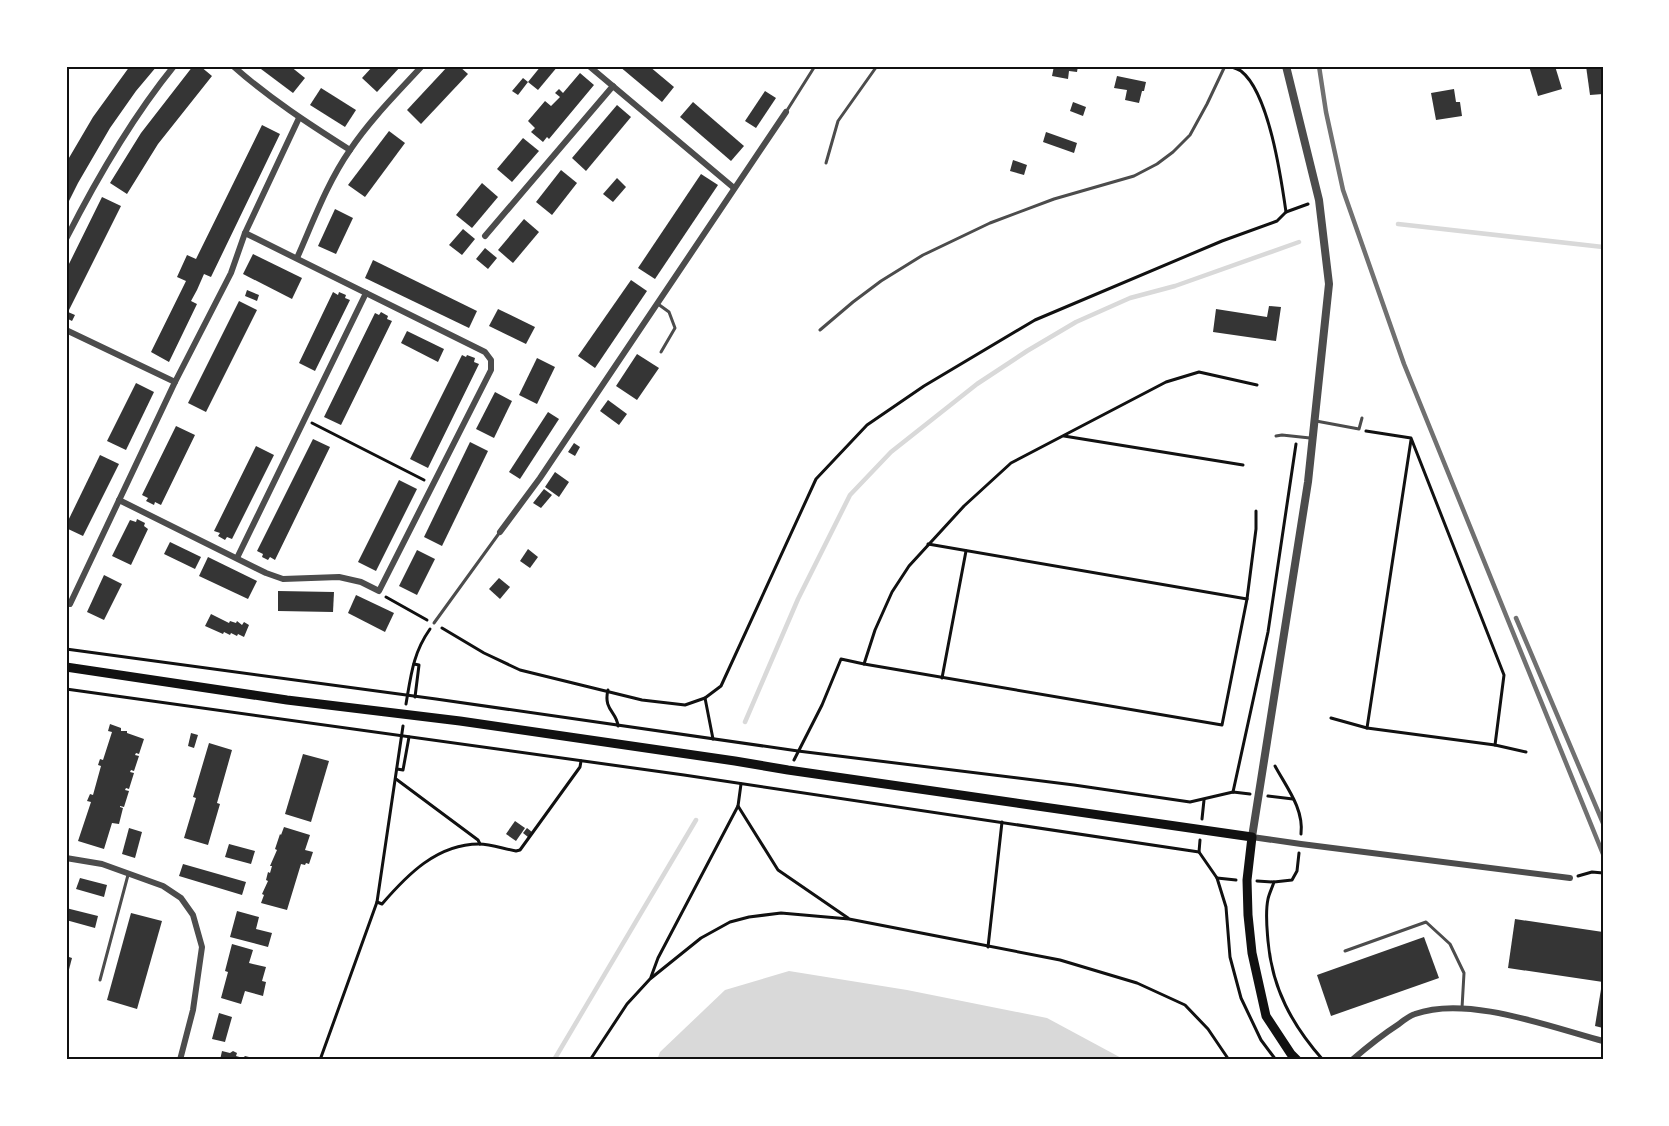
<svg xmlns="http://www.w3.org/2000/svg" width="1669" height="1126" viewBox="0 0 1669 1126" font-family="'IBM Plex Sans',sans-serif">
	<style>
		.water { fill: #d9d9d9 }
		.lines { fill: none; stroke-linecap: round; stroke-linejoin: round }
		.stream { stroke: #d9d9d9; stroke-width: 4.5 }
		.building { fill: #353535 }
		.path { stroke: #111; stroke-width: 3 }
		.service { stroke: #4c4c4c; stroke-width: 3 }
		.minor { stroke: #4c4c4c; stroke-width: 6 }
		.tertiary { stroke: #4c4c4c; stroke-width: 8 }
		.secondary { stroke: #111; stroke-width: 9 }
		.rail { stroke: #707070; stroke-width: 4.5 }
		.neatline { fill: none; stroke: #111; stroke-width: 2 }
	</style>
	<rect width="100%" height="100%" fill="#fff"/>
	<polygon class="water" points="789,971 907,990 1047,1018 1125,1060 657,1060 660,1052 725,990"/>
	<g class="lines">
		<g class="stream">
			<polyline points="1398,224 1603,247"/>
			<polyline points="745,722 798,599 850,495 891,452 977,384 1027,351 1076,322 1130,298 1175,286 1299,242"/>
			<polyline points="554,1060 696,820"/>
		</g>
	</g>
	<g class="building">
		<polygon points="130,66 157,66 136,91 110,128 78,183 66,207 66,163 93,117"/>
		<polygon points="193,66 200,66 212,76 158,144 127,194 110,183 141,133"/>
		<polygon points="263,66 290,66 305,78 293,93 261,69"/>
		<polygon points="373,66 401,66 377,92 362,78"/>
		<polygon points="448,66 459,66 468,74 421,124 407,110"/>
		<polygon points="541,66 558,66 538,90 528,82"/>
		<polygon points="619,66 649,66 674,87 662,102"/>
		<polygon points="1054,66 1078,66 1077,72 1069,71 1068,79 1052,76"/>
		<polygon points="1529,66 1555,66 1562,89 1538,96"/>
		<polygon points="1586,66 1603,66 1603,94 1590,95"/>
		<polygon points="580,73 594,85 549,139 547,137 543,142 531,132 535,128 528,121 545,101 551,106 560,97 555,93 559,89 563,93"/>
		<polygon points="1117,76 1146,82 1144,91 1142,91 1139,103 1125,100 1127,90 1114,88"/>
		<polygon points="523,78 528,82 518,95 512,91"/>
		<polygon points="321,88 356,110 345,127 310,105"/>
		<polygon points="1454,89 1456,102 1460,102 1462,116 1436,120 1431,93"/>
		<polygon points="765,91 776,98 756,128 745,121"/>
		<polygon points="693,102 744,146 731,161 680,117"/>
		<polygon points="1073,102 1086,107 1083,116 1070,111"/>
		<polygon points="617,105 631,117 586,171 572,158"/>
		<polygon points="262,125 280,134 211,277 204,274 197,290 191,301 197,304 169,362 151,352 186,281 177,277 187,255 196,259"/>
		<polygon points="389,131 405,143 365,197 348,185"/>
		<polygon points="1046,132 1077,143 1074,153 1043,142"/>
		<polygon points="523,138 539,151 512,182 497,169"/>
		<polygon points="1013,160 1027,165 1024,175 1010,171"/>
		<polygon points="561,170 577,183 552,215 536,202"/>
		<polygon points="701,174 718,185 655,279 638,268"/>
		<polygon points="617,178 626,187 613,202 603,194"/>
		<polygon points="482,183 498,197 472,228 456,215"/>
		<polygon points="102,197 121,206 68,312 75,315 72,321 66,318 66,270"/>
		<polygon points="335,209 353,218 336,254 318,246"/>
		<polygon points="524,219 539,232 513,263 498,250"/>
		<polygon points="463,229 475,239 462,255 449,245"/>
		<polygon points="485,248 497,258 488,269 476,259"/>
		<polygon points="253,254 302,278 292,299 243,274"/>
		<polygon points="373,260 477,311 469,328 365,278"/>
		<polygon points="631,280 647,291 595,368 578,356"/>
		<polygon points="247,290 259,295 257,301 245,296"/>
		<polygon points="333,292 338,295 339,292 346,295 345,298 350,300 315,371 299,363"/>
		<polygon points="239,301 257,310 206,412 188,403"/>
		<polygon points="1269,306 1281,307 1276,341 1213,332 1216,309 1267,317"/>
		<polygon points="498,309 535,327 526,344 489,326"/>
		<polygon points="381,312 388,316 387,319 392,321 341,425 324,417 375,313 379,315"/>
		<polygon points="407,331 444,349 438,362 401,343"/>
		<polygon points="637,354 659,368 637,400 616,386"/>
		<polygon points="462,355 466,357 467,355 475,358 474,362 479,364 428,468 410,459"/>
		<polygon points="537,358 555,367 537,404 519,395"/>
		<polygon points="136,383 154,392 126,450 107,441"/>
		<polygon points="495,392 512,401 494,438 476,429"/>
		<polygon points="608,400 627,414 619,425 600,411"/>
		<polygon points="548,412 559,419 520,479 509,472"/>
		<polygon points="176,426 195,435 161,505 155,502 154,505 146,501 148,498 142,495"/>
		<polygon points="313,439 330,447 275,560 270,557 268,560 262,557 263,554 257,551"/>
		<polygon points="470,442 488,451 442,546 424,537"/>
		<polygon points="574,443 580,447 575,456 568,452"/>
		<polygon points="256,446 274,455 232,539 227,537 225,540 218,536 220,533 214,531"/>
		<polygon points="100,455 119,464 83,536 66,528 66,525"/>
		<polygon points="555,472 569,482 559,497 545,487"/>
		<polygon points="399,480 417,489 376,571 358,562"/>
		<polygon points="544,489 552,495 541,508 533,503"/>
		<polygon points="137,519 145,523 144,526 148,529 131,565 112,556 130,520 136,522"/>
		<polygon points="170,542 201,557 195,569 164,554"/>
		<polygon points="528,549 538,557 530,568 520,561"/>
		<polygon points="417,550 435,559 417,595 399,586"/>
		<polygon points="208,557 257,581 248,599 199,576"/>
		<polygon points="104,575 122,584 104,620 87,612"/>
		<polygon points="499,578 510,587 500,599 489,589"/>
		<polygon points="278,591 334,592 333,612 278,611"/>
		<polygon points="356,595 394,613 385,632 348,613"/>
		<polygon points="211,614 229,623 230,621 236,623 237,621 242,625 244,622 249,625 244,637 238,634 237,636 231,633 230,635 224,632 223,634 205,626"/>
		<polygon points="110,724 121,728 121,731 127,731 127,733 144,739 139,754 136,753 135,755 139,756 134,771 131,770 130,772 134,773 129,789 126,788 125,790 129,791 124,807 120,806 120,807 123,808 119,824 112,823 104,849 78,841 91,802 87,801 90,794 93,795 101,766 98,765 100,759 103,760 112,732 108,731"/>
		<polygon points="191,733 198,735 194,748 188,746"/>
		<polygon points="209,743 232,750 217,803 220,804 208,845 184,838 196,798 193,797"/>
		<polygon points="303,754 329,761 311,822 285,814"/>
		<polygon points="515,821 525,828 516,841 506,834"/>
		<polygon points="284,827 310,835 305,850 313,852 309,864 306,863 305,865 301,864 287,910 261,903 264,895 262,894 268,881 266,880 268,872 270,873 272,866 270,866 277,850 275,849 280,834 281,835"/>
		<polygon points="129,828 142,832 135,858 122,854"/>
		<polygon points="527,828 532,832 528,837 523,833"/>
		<polygon points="229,844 255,851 251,864 225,857"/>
		<polygon points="183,864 246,882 242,895 179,876"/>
		<polygon points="80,878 107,885 104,897 76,889"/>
		<polygon points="66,908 98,916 95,928 66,920"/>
		<polygon points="237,911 259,917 256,929 272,933 268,947 230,937"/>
		<polygon points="131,913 162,921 137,1009 107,1000"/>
		<polygon points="1515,919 1603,932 1603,982 1508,968"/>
		<polygon points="1424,937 1439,978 1331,1016 1317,975"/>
		<polygon points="232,944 253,950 249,963 266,967 262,981 266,982 263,996 245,991 241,1004 221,998 228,972 225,971"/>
		<polygon points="66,956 72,958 67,977 66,977"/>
		<polygon points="1602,983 1603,983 1603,1028 1595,1026"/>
		<polygon points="219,1013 232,1017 225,1042 212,1039"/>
		<polygon points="222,1051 230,1053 233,1051 237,1053 236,1056 243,1058 245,1056 253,1058 254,1060 220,1060"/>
	</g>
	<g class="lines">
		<g class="path">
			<path d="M 1232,67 C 1235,68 1238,69 1241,71 C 1269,93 1281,177 1286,212"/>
			<polyline points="312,423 424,480"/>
			<polyline points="1366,431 1411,438 1504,675 1495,745"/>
			<polyline points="1064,436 1243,465"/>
			<polyline points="928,544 1247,599"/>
			<polyline points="386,597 427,620"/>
			<polyline points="442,628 484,653 520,670 642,700 685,705 705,698 721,686 816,479 867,425 924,386 1035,320 1222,241 1277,221 1286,212 1308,204"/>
			<polyline points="66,649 436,699 798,751 1074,785 1190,802 1233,792 1250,794"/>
			<polyline points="414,664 419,665 415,697"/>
			<polyline points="864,664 875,630 892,592 909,566 964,506 1011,463 1166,382 1199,372 1257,385"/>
			<polyline points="942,678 966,551"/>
			<polyline points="66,689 684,775 1199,852"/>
			<path d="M 608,690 C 603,710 617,712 618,726"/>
			<polyline points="705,698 713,739"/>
			<path d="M 406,704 C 411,675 413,653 430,629"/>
			<polyline points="1331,718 1367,728 1495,745 1526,752"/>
			<polyline points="1367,728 1411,440"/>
			<polyline points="794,760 822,705 841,659 864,664 1222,725 1247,599 1256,529 1256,511"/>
			<path d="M 1275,766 C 1287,788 1304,809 1301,834"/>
			<polyline points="397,769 403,770 409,737"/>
			<polyline points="396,779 478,840 480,844"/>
			<polyline points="1233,792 1268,632 1296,444"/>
			<polyline points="1268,796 1293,799"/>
			<polyline points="738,806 778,870 848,918"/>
			<polyline points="1202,819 1204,800"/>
			<polyline points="1200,840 1199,852 1217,878 1226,907 1230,957 1241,998 1261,1040 1276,1060"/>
			<path d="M 1299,853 L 1297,871 L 1292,880 L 1274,882 C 1272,888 1269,894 1268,899 C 1265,913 1267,928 1268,941 C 1272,988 1292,1025 1323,1060"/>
			<polyline points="1578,876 1592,872 1603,873"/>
			<polyline points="1217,878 1236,880"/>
			<polyline points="1257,881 1274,882"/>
			<path d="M 377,902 L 382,904 C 407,875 437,844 479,844 C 491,844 504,849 516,851 L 520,850 L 580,767 L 581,761"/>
			<polyline points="988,947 1002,822"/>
			<polyline points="651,977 658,958 738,806 741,784"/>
			<polyline points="320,1060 377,902 403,726"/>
			<polyline points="590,1060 627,1004 650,979 701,938 730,922 749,917 781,913 849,919 947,938 1060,960 1137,983 1185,1005 1208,1029 1229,1060"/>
		</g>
		<g class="service">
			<polyline points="786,112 815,66"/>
			<polyline points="826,163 838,121 877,66"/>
			<polyline points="658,304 669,312 675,328 661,352"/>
			<polyline points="820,330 853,302 881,281 923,255 990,223 1054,199 1134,176 1157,164 1173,152 1190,135 1207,104 1225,66"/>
			<polyline points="1316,421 1359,429 1362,418"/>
			<polyline points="1276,436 1282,435 1310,438"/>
			<polyline points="434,623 500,532"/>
			<polyline points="1345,951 1426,922 1450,944 1464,973 1462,1008"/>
			<polyline points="100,980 128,875"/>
		</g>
		<g class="minor">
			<path d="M 233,66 C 269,98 309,124 350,150"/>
			<polyline points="589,66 734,188"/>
			<polyline points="485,236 613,86"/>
			<path d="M 66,239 C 97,178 131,119 174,66"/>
			<path d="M 297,258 C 313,222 327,183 350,150 C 370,120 397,93 422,66"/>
			<polyline points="66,330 175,382"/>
			<polyline points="119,500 266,573 283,579 339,577 361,582 379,591 491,370 491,360 485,352 245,233"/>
			<polyline points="500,532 540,478 786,112"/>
			<polyline points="237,558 366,293"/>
			<polyline points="70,604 175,382 231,273 245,233 299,118"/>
			<polyline points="1252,837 1301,844 1570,878"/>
			<polyline points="66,858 102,864 163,886 181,898 193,915 202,947 193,1010 180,1060"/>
			<path d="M 1352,1060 C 1367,1047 1382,1035 1399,1024 C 1404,1020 1409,1016 1415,1014 C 1467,995 1550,1027 1603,1041"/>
		</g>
		<polyline class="tertiary" points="1252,837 1308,482 1329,284 1319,200 1286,66"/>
		<polyline class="secondary" points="66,667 287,700 460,721 735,761 788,770 1252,837 1247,880 1248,915 1252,953 1266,1016 1291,1054 1297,1060"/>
		<g class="rail">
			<polyline points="1319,66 1326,112 1343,190 1404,364 1603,854"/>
			<polyline points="1516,618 1603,823"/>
		</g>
	</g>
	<rect width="1669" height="1126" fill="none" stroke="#ffffff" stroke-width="135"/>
	<rect x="68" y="68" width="1534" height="990" class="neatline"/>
</svg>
